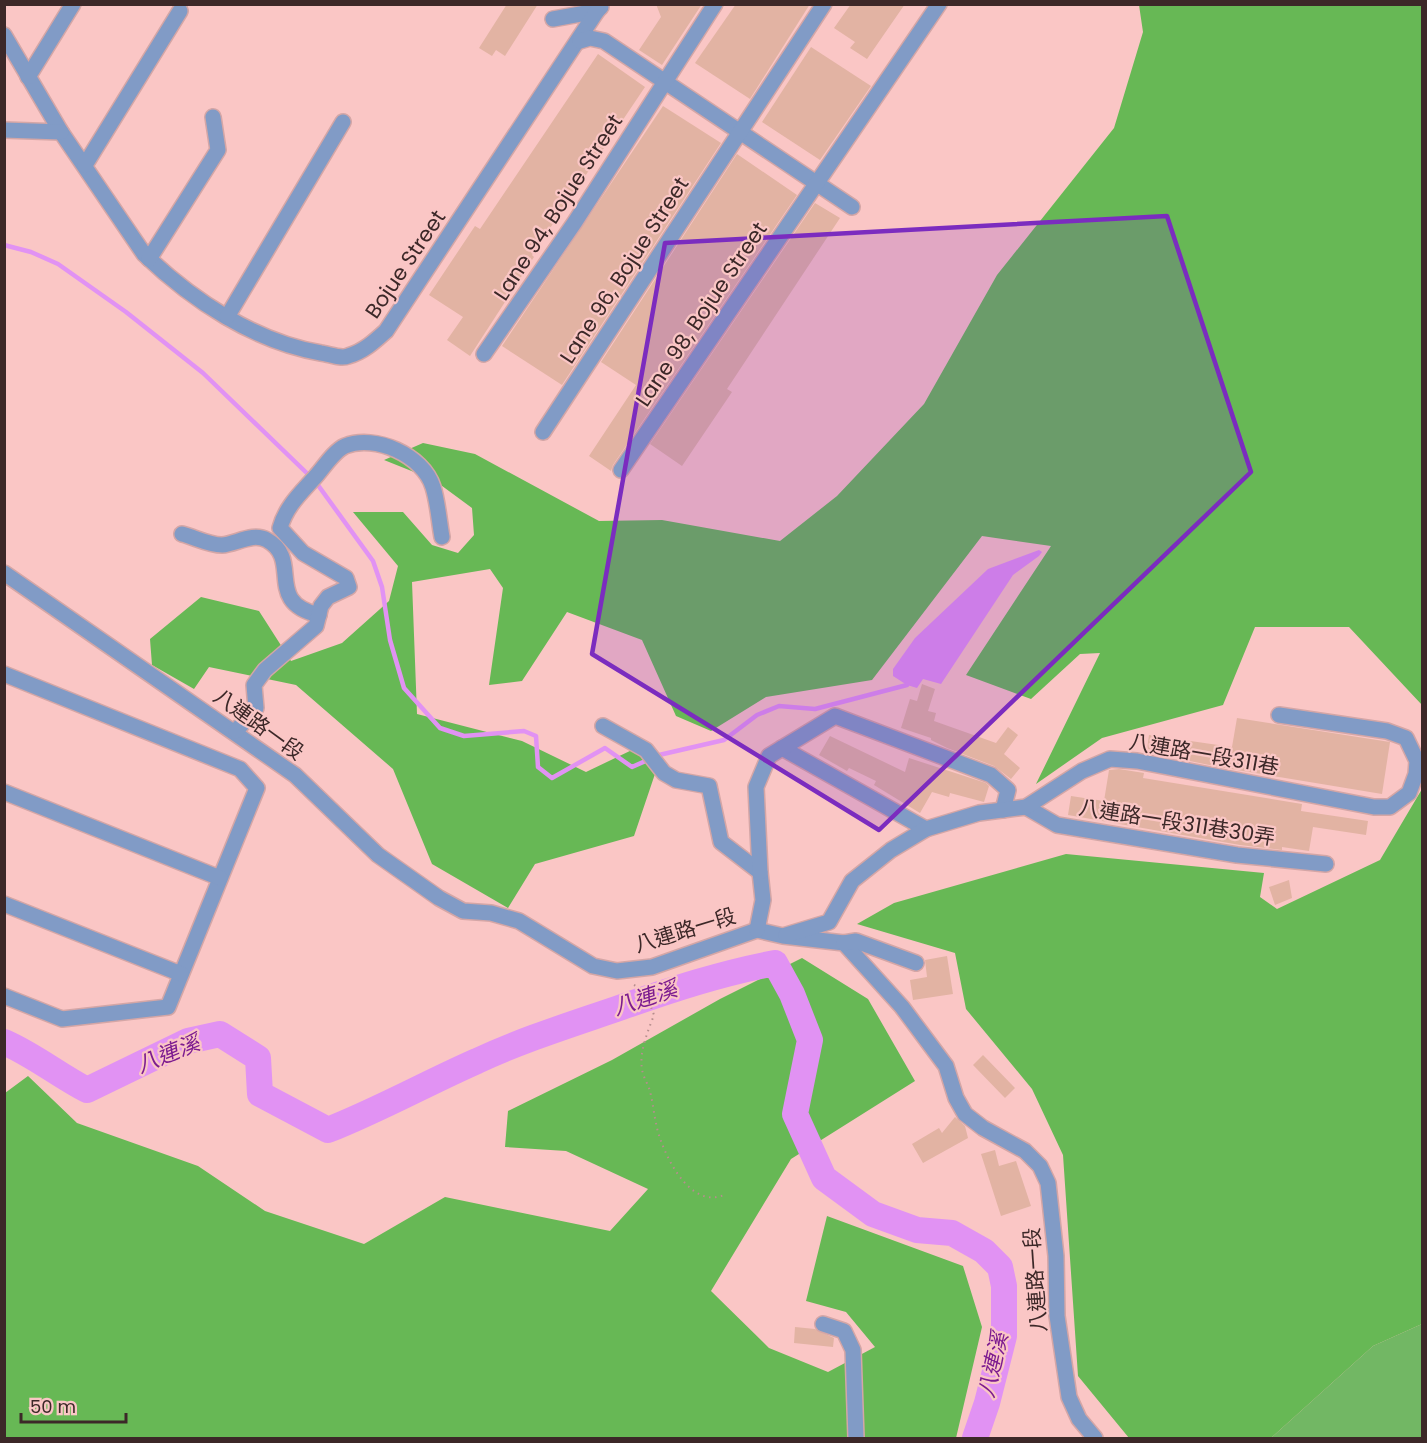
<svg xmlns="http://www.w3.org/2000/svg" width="1427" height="1443" viewBox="0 0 1427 1443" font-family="Poppins,'Noto Sans TC',sans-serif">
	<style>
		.green { fill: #72b764 }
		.forest { fill: #67b855 }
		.water { fill: #e192f3 }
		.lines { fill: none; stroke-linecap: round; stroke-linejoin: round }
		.stream { stroke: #e192f3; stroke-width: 4.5 }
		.river { stroke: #e192f3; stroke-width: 26 }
		.building { fill: #e2b3a3 }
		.minor-casing { stroke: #d4a6a6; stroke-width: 18 }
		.path { stroke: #b68d8d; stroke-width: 2; stroke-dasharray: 1.5 4.5; stroke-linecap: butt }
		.minor { stroke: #819bc6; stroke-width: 15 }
		.marked { fill: #7b2cbf; fill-opacity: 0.2; stroke: #7b2cbf; stroke-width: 4.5; stroke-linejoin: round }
		.labels { text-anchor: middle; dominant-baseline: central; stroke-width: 4.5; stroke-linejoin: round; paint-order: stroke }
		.street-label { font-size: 21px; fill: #3c2828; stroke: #fac6c5 }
		.water-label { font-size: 22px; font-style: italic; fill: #7d1c90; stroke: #fac6c5 }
	</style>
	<rect width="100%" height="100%" fill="#fac6c5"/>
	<polygon class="green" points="1422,1324 1422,1438 1271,1438 1373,1346"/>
	<g class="forest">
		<polygon points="1139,5 1422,5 1422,705 1349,627 1255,627 1223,705 1102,738 1036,784 1100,653 1080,654 1031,699 966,675 1051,546 982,536 872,680 766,697 711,731 676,716 642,640 567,612 522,681 489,685 503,588 490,569 412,582 417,714 522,741 586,772 634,749 657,768 634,836 535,864 508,908 432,864 393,769 296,685 209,667 194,689 152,665 150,639 201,597 259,611 291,661 342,643 389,601 398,566 353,512 403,512 432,545 458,553 474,535 472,508 434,480 384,460 423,443 475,454 599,521 662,520 780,541 837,496 924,404 997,275 1114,128 1143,32"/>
		<polygon points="1422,789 1422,1324 1373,1346 1271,1438 1129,1438 1078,1376 1063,1155 1032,1089 966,1009 955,953 857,924 894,903 1066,854 1264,873 1260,897 1277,909 1380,860"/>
		<polygon points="802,958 868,999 915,1081 791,1159 711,1291 769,1348 828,1372 875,1347 846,1312 806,1301 827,1216 963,1266 982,1327 956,1438 5,1438 5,1093 28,1076 77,1123 198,1166 265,1211 364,1244 445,1197 610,1231 648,1189 566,1151 505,1147 508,1111 612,1060 720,999"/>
	</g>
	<polygon class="water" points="1039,550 1042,552 1039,556 1013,575 941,684 923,679 917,688 907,685 893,676 893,669 915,638 988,569"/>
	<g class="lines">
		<polyline class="stream" points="4,245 31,252 58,264 126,312 203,373 315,481 373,561 382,587 390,640 404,688 440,728 464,736 524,731 536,736 538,767 552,778 605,748 632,767 659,755 724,740 757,715 779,706 815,709 907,685"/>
		<path class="river" d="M 4,1042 C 34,1055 58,1075 87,1090 L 188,1041 L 220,1034 L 258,1058 L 260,1094 L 328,1130 C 379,1110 427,1083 477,1061 C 524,1039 573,1024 622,1007 C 673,989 722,973 775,963 L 792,994 L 810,1040 L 795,1114 L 824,1178 L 873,1214 L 917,1230 L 952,1233 L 984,1251 L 1000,1267 L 1004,1286 L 1004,1336 L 987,1403 L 975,1438"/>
	</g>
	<g class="building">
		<polygon points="507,4 538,4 505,56 496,50 492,56 479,48"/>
		<polygon points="656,4 702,4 662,65 639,50 661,17"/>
		<polygon points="736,4 810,4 750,99 695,63"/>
		<polygon points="851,4 905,4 867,59 850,48 855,42 834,28"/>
		<polygon points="811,47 871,86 820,160 762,122"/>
		<polygon points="598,54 645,87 532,255 534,257 470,356 447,340 463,317 429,295 475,226 480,229"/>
		<polygon points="663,106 721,143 562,385 502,346"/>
		<polygon points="737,154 797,195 613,465 611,471 589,456 636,385 601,362"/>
		<polygon points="815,203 840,218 727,389 732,392 682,466 650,444"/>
		<polygon points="922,684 935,689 928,711 936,713 934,721 996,743 1008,727 1018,735 1004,754 1020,768 1011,779 994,766 947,748 931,740 931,738 901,728 910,699 917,701"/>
		<polygon points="1237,718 1390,742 1382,794 1219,767 1185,760 1185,755 1147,749 1149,735 1232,747"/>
		<polygon points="830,736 905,772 909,758 986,783 989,786 984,802 950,793 949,797 932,792 920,813 874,785 876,781 849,768 847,771 819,755"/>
		<polygon points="1119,769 1144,773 1143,778 1302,804 1301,811 1368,821 1366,835 1313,827 1309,851 1282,847 1282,850 1240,845 1068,815 1071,796 1104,801 1109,770"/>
		<polygon points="1289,880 1292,898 1275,905 1269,887"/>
		<polygon points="947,956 953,994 913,1000 910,980 927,977 925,960"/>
		<polygon points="983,1055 1015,1088 1005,1098 973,1065"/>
		<polygon points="955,1117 965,1126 968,1138 923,1163 912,1144 939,1128 942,1133"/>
		<polygon points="995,1150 999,1166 1016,1161 1031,1206 1001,1216 981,1154"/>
		<polygon points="795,1327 815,1329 834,1338 833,1347 794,1343"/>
	</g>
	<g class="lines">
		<g class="minor-casing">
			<g id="minor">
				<polyline points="553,19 597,11 601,7"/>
				<path d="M 4,35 L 61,132 L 144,254 C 192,300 255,342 321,353 C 329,354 341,359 348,356 C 363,352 375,341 386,331 L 597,11"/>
				<polyline points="580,41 590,38 604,41 852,207"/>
				<polyline points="28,77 73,4"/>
				<polyline points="4,130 61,132"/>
				<polyline points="85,165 180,11"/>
				<polyline points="149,259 218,150 213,117"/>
				<polyline points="227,317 343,122"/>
				<polyline points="484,354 575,222 715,4"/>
				<polyline points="543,432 824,4"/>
				<polyline points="621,470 939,4"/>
				<path d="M 182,534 C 194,537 209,545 222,545 C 236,544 253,532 267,540 C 303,560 263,602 319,615"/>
				<polyline points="4,573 295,775 378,855 439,898 463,911 491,913 519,921 593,966 617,971 652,967 757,930 783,936 844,943 902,1007 946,1066 956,1098 965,1114 983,1128 1025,1151 1040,1166 1048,1183 1056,1256 1057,1316 1069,1397 1079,1419 1095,1438"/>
				<polyline points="4,674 240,769 257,788 168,1007 62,1019 4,996"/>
				<polyline points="603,726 646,750 664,773 676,780 709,786 721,842 760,872 763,900 757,930"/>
				<path d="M 236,731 L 256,708 L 254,685 L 265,670 L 316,626 L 321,606 L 328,597 L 349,587 L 346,578 L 303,553 L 280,528 C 286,506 301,493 316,476 C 324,467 334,451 345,446 C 375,434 423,455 433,487 C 438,503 439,521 442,537"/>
				<polyline points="782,748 926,829"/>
				<polyline points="4,792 220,878"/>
				<polyline points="1026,807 1057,825 1237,855 1326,864"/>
				<polyline points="760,872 756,787 769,756 835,716 991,775 1008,790 1003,810"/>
				<polyline points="4,904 181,974"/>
				<polyline points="786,935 829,922 852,881 891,850 926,829 979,813 1026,807 1082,771 1110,759 1137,761 1374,807 1390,807 1409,793 1416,774 1417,761 1406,738 1387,731 1279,715"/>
				<polyline points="844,943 856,941 916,963"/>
				<polyline points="823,1324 844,1331 853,1350 856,1438"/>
			</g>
		</g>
		<path class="path" d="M 634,985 L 645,991 L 654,1015 C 648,1031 639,1052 642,1069 C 643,1077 648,1084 650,1091 C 654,1108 655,1126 661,1141 C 670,1166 693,1208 724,1195"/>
		<use href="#minor" class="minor"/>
	</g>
	<path class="marked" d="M 1167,216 L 1251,472 L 879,830 L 592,654 L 665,243 Z"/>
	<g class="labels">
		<g class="street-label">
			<text transform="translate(558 207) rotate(-57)">Lane 94, Bojue Street</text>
			<text transform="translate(405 264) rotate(-56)">Bojue Street</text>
			<text transform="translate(624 270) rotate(-57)">Lane 96, Bojue Street</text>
			<text transform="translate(701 314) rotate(-56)">Lane 98, Bojue Street</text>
			<text transform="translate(259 724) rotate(36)">八連路一段</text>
			<text transform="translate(1204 754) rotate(10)">八連路一段311巷</text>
			<text transform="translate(1177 822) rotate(9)">八連路一段311巷30弄</text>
			<text transform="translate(685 930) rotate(-17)">八連路一段</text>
			<text transform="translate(1035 1280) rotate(-94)">八連路一段</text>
		</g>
		<g class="water-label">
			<text transform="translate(645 998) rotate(-18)">八連溪</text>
			<text transform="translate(168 1054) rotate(-22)">八連溪</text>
			<text transform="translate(993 1365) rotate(-77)">八連溪</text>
		</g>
	</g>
	<rect width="1427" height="1443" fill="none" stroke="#3c2828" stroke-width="12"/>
	<path d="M21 1413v9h105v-9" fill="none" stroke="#3c2828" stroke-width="3"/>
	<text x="30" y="1413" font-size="18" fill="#3c2828" stroke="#fac6c5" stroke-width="4.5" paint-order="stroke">50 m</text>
</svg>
